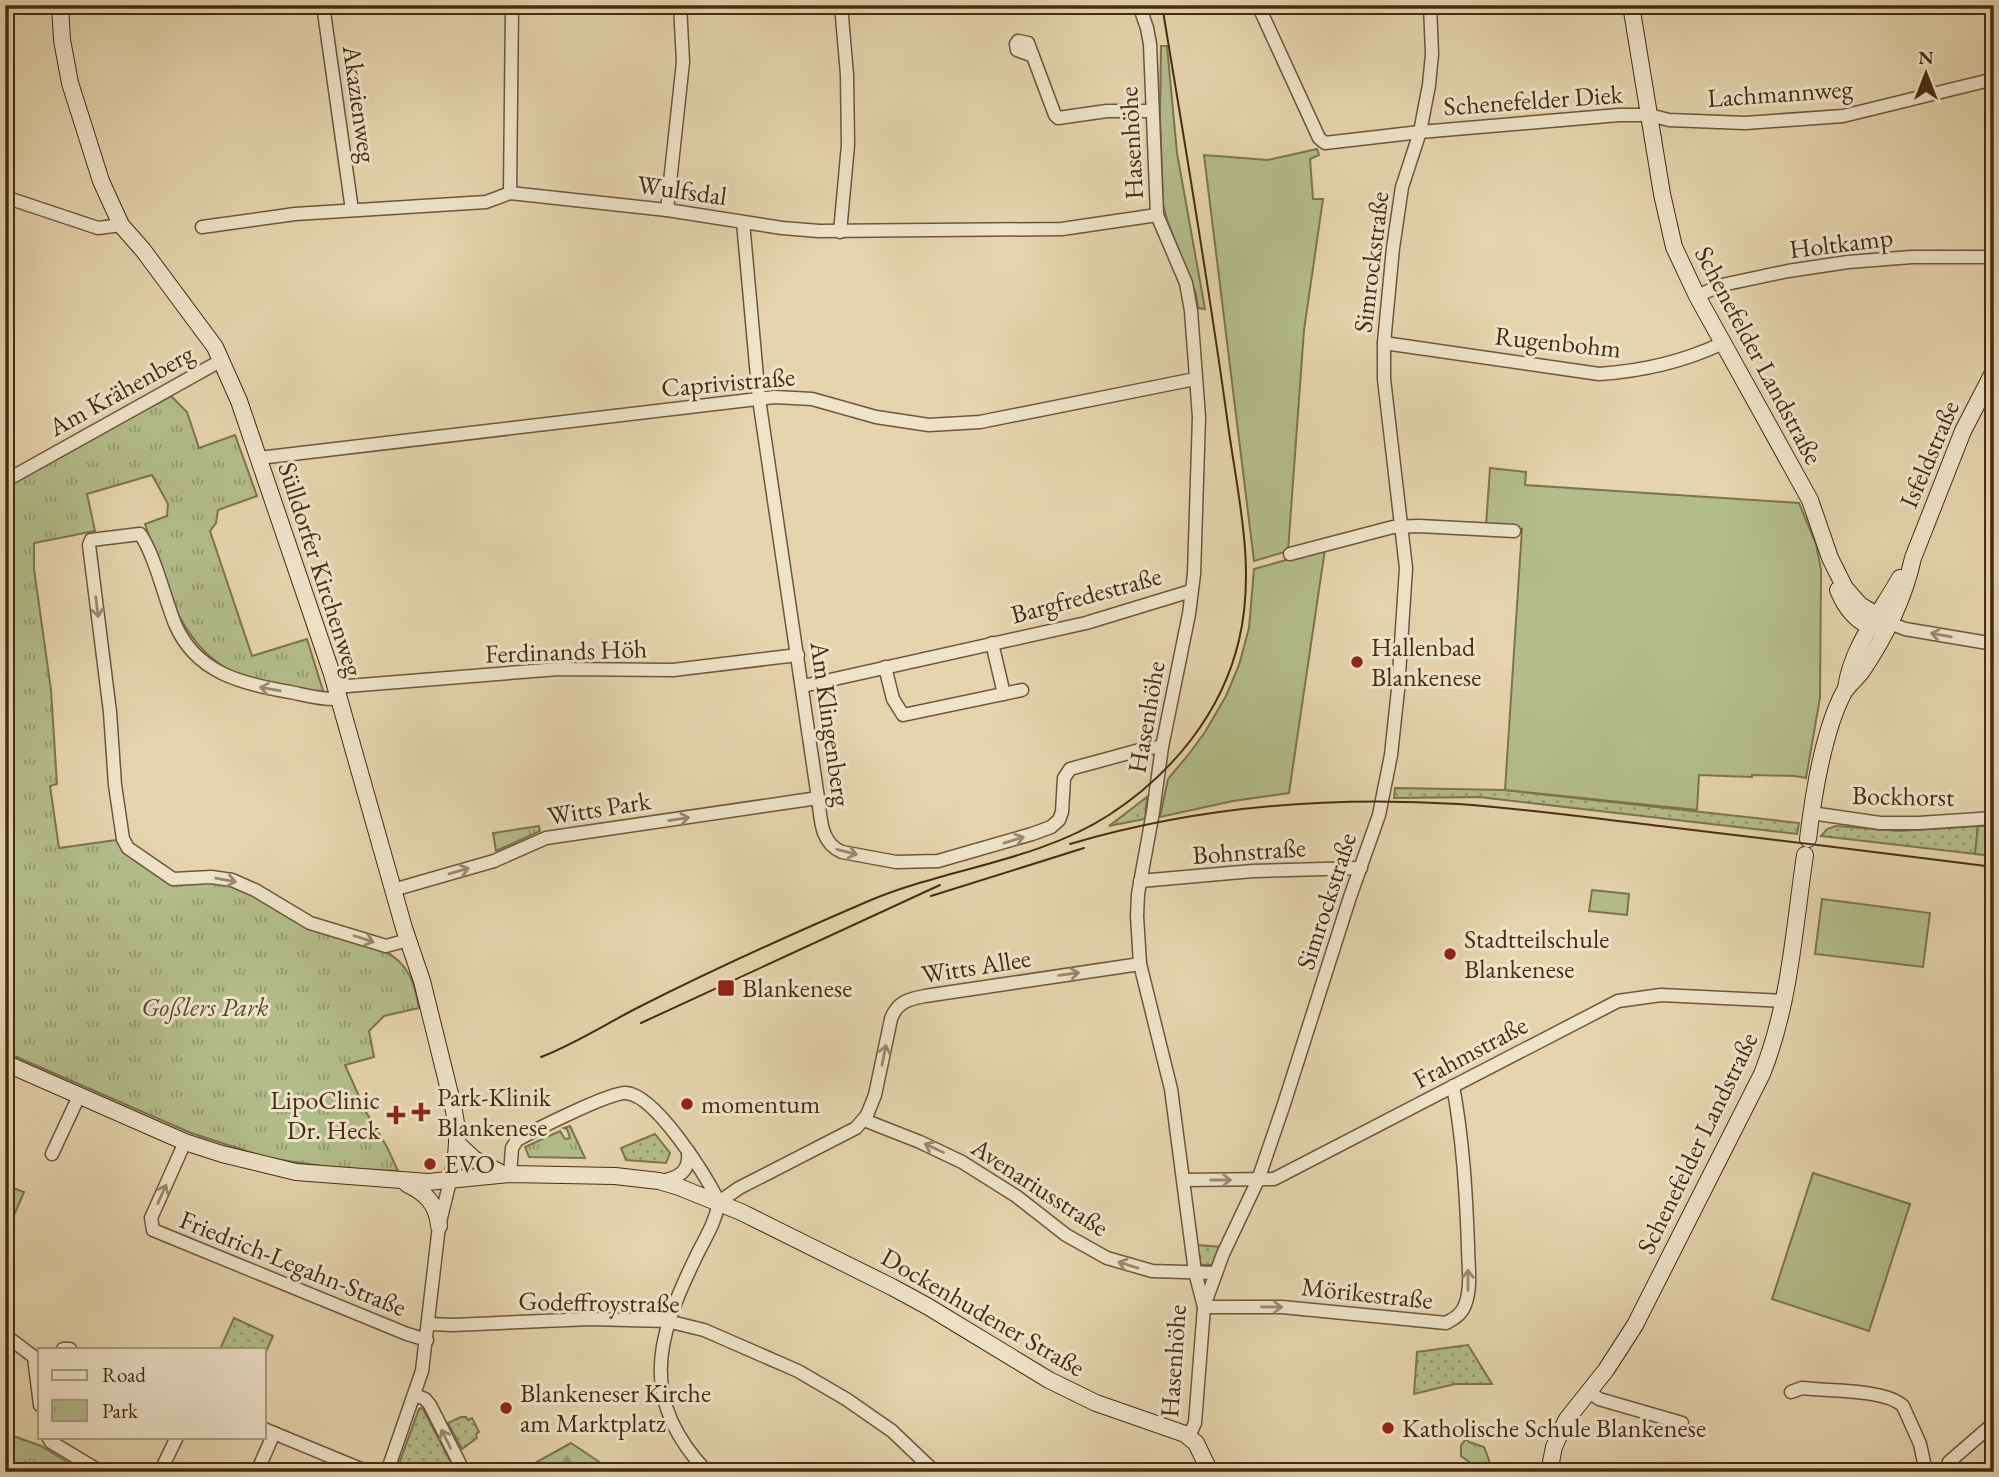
<svg xmlns="http://www.w3.org/2000/svg" width="1999" height="1477" viewBox="0 0 1999 1477" font-family="'EB Garamond',serif">
	<style>
		.grass { fill: url(#grass-dots); stroke: #7c744f; stroke-width: 2 }
		.forest { fill: url(#forest-firs); stroke: #7c744f; stroke-width: 2 }
		.park { fill: url(#park-tufts); stroke: #7c744f; stroke-width: 2 }
		.garden { fill: #b3bd8b; stroke: #7c744f; stroke-width: 2 }
		.lines { fill: none; stroke-linecap: round; stroke-linejoin: round }
		.street-casing { stroke: #6e563a; stroke-width: 15 }
		.secondary-casing { stroke: #462c13; stroke-width: 18 }
		.street { stroke: #efe3ca; stroke-width: 12 }
		.secondary { stroke: #efe3ca; stroke-width: 16 }
		.tram { stroke: #462c13; stroke-width: 2 }
		.oneway { stroke: #9a886e }
		.poi-dot { fill: #8f2418; stroke: #efe3ca; stroke-width: 2.5 }
		.labels { text-anchor: middle; dominant-baseline: central; stroke-width: 6; stroke-linejoin: round; paint-order: stroke }
		.street-label { font-size: 26px; fill: #462c13; stroke: #efe3ca }
		.poi-label { font-size: 26px; fill: #462c13; stroke: #efe3ca; text-anchor: start }
		.park-label { font-size: 26px; font-style: italic; fill: #5c492b; stroke: #efe3ca }
	</style>
	<defs>
		<pattern id="grass-dots" width="8" height="8" patternUnits="userSpaceOnUse" patternTransform="scale(1.75)"><rect width="8" height="8" fill="#b3bd8b"/><path d="M2 2h.1M6 6h.1" fill="none" stroke="#939a70" stroke-width="1.8" stroke-linecap="round"/></pattern>
		<pattern id="forest-firs" width="22" height="20" patternUnits="userSpaceOnUse" patternTransform="scale(1.75)"><rect width="22" height="20" fill="#b3bd8b"/><path d="M5 1l3.5 6h-7zM16 11l3.5 6h-7z" fill="#939a70"/></pattern>
		<pattern id="park-tufts" width="24" height="20" patternUnits="userSpaceOnUse" patternTransform="scale(1.75)"><rect width="24" height="20" fill="#b3bd8b"/><path d="M3 7l-1-3M5 7V3M7 7l1-3M15 17l-1-3M17 17v-4M19 17l1-3" fill="none" stroke="#939a70"/></pattern>
	</defs>
	<rect width="100%" height="100%" fill="#e6d4ae"/>
	<filter id="stains"><feTurbulence type="fractalNoise" baseFrequency=".00286" numOctaves="4"/><feColorMatrix values="0 0 0 0 .2 0 0 0 0 .09 0 0 0 0 .02 0 0 0 .5 -.17"/></filter>
	<radialGradient id="worn" r=".72"><stop offset=".6" stop-color="#630" stop-opacity="0"/><stop offset="1" stop-color="#630" stop-opacity=".3"/></radialGradient>
	<g class="grass">
		<polygon points="1395,788 1505,790 1799,823 1797,834 1479,797 1394,798"/>
		<polygon points="1147,797 1145,819 1109,826"/>
		<polygon points="1836,826 1899,831 1978,826 1975,854 1821,836 1827,829"/>
		<polygon points="655,1134 670,1153 666,1163 626,1160 621,1148"/>
		<polygon points="1197,1245 1222,1247 1215,1265 1202,1265 1199,1262"/>
		<polygon points="234,1318 273,1336 264,1356 264,1349 220,1349"/>
		<polygon points="1468,1345 1492,1384 1455,1384 1414,1394 1417,1352"/>
		<polygon points="421,1408 423,1409 456,1472 431,1472 430,1468 413,1467 412,1472 396,1472 419,1409"/>
		<polygon points="461,1417 466,1417 468,1420 472,1418 479,1432 476,1434 477,1438 462,1449 448,1423"/>
	</g>
	<polygon class="forest" points="571,1443 604,1465 601,1472 538,1472 533,1464"/>
	<g class="park">
		<path d="M 171,396 L 187,412 L 199,448 L 235,435 L 257,496 L 218,510 L 216,523 L 210,531 L 252,656 L 307,639 L 324,694 C 299,688 261,685 239,675 C 178,649 165,580 145,524 L 167,516 L 168,504 L 152,475 L 87,494 L 95,531 L 34,543 L 34,569 L 51,690 L 57,784 L 50,786 L 59,848 L 123,839 L 173,879 L 229,883 L 383,950 C 409,964 414,981 419,1008 L 384,1016 L 369,1031 L 374,1057 L 345,1065 L 366,1112 L 387,1147 L 398,1171 L 335,1168 L 268,1158 L 191,1133 L 5,1052 L 5,487 L 155,402 L 157,404 Z"/>
		<polygon points="539,826 540,831 496,851 493,833"/>
		<polygon points="570,1126 585,1158 529,1157 525,1147 560,1131 565,1139 570,1138 567,1129 564,1128"/>
		<polygon points="5,1433 41,1446 72,1465 68,1472 5,1472"/>
		<polygon points="1466,1439 1469,1442 1484,1447 1489,1460 1488,1467 1473,1465 1461,1456 1461,1445"/>
	</g>
	<g class="garden">
		<polygon points="1161,46 1167,46 1177,153 1205,309 1198,308 1196,294 1167,220 1163,204 1160,114"/>
		<polygon points="1317,149 1319,155 1310,159 1313,199 1323,199 1304,330 1288,551 1254,561 1204,155 1268,160"/>
		<polygon points="1490,468 1526,472 1525,485 1799,503 1816,544 1821,570 1820,698 1806,778 1795,776 1752,775 1752,777 1699,775 1697,810 1505,790 1522,529 1486,526"/>
		<polygon points="1325,549 1289,793 1233,801 1160,817 1168,779 1189,754 1205,732 1226,696 1239,665 1249,628 1254,569"/>
		<polygon points="1978,826 1994,826 1994,856 1975,854"/>
		<polygon points="1592,890 1629,894 1627,915 1589,911"/>
		<polygon points="1822,899 1930,913 1923,967 1815,954"/>
		<polygon points="1813,1173 1910,1204 1869,1331 1772,1299"/>
		<polygon points="5,1185 24,1192 15,1213 5,1209"/>
	</g>
	<g class="lines">
		<g class="street-casing">
			<g id="street">
				<polyline points="323,5 352,210"/>
				<polyline points="1139,5 1147,28 1150,44 1157,215 1186,283 1191,311 1199,417 1194,574 1189,614 1162,747 1153,812 1138,894 1137,916 1140,964 1171,1089 1195,1272 1204,1307 1195,1423 1189,1436"/>
				<polyline points="1258,5 1319,138 1325,143 1420,132 1619,115 1649,115 1669,120 1745,123 1843,116 1994,79"/>
				<polyline points="1033,56 1017,50 1016,44 1018,41 1028,43 1055,115 1058,118 1107,111 1152,111"/>
				<polyline points="510,193 512,5"/>
				<polyline points="5,197 98,228 121,225"/>
				<polyline points="667,210 683,62 680,5"/>
				<path d="M 743,222 L 759,399 L 818,798 C 821,819 820,843 842,852 L 896,862 L 938,861 L 1032,834 L 1051,827 L 1059,820 L 1062,812 L 1064,778 L 1070,769 L 1147,748 L 1162,747"/>
				<polyline points="202,227 295,214 486,202 510,193 667,210 782,228 819,231 1062,229 1157,215"/>
				<polyline points="840,232 848,145 847,75 841,5"/>
				<polyline points="1697,296 1722,285 1788,271 1848,262 1912,257 1994,257"/>
				<path d="M 1384,343 L 1599,374 C 1644,371 1683,362 1723,343"/>
				<polyline points="259,458 775,397 812,399 876,417 929,425 980,422 1195,379"/>
				<polyline points="5,481 222,360"/>
				<polyline points="1290,554 1393,527 1419,526 1514,531"/>
				<polyline points="1890,623 1905,629 1994,644"/>
				<polyline points="992,643 1004,694"/>
				<polyline points="885,667 893,699 903,715 1022,690"/>
				<polyline points="803,686 1086,623 1191,591"/>
				<polyline points="335,687 559,669 673,670 798,655"/>
				<path d="M 338,699 C 322,700 305,695 290,692 C 242,684 196,673 175,624 C 165,599 154,553 140,534 L 91,540 L 89,545 L 110,712 L 115,785 L 123,839 L 128,848 L 173,879 L 211,877 L 232,880 L 255,890 L 310,923 L 386,946 L 408,940"/>
				<polyline points="1811,813 1880,823 1919,823 1994,818"/>
				<polyline points="1140,881 1253,871 1361,868"/>
				<polyline points="393,890 494,861 546,838 818,798"/>
				<polyline points="864,1120 920,1142 962,1162 1016,1196 1066,1235 1107,1258 1152,1271 1216,1273"/>
				<polyline points="185,1142 151,1218 153,1230 407,1334 427,1340"/>
				<polyline points="52,1154 79,1096"/>
				<path d="M 510,1174 L 512,1148 L 517,1140 C 535,1130 610,1092 626,1093 C 656,1095 706,1176 719,1202"/>
				<polyline points="1184,1180 1274,1179 1618,1001 1661,995 1785,1001"/>
				<path d="M 660,1181 C 679,1178 690,1172 688,1151"/>
				<path d="M 719,1202 L 739,1188 L 856,1128 L 867,1115 L 875,1095 L 891,1019 C 897,1002 909,999 925,996 L 1140,964"/>
				<polyline points="1204,1306 1223,1254 1258,1180 1284,1104 1350,897 1379,815 1391,755 1398,690 1406,568 1384,379 1384,343 1393,248 1402,187 1420,132 1429,85 1432,54 1430,5"/>
				<path d="M 1204,1307 L 1282,1307 L 1446,1323 C 1455,1318 1461,1315 1465,1305 C 1472,1287 1468,1265 1468,1246 C 1466,1192 1463,1140 1453,1086"/>
				<polyline points="429,1324 453,1325 590,1319 667,1321 704,1330 798,1371 846,1399 892,1431 935,1472"/>
				<polyline points="5,1335 34,1357 40,1405"/>
				<polyline points="63,1349 70,1349"/>
				<polyline points="1589,1391 1599,1399 1682,1423"/>
				<path d="M 1791,1392 L 1802,1388 C 1827,1391 1886,1389 1903,1406 L 1920,1444 L 1926,1472"/>
				<polyline points="415,1395 425,1399 430,1405 464,1472"/>
				<polyline points="264,1429 368,1472"/>
				<polyline points="48,1437 51,1442 101,1472"/>
				<polyline points="160,1472 177,1437"/>
				<polyline points="257,1472 274,1433"/>
				<polyline points="387,1472 422,1371 439,1226 450,1181"/>
				<path d="M 707,1472 C 640,1401 655,1341 694,1261 C 703,1241 715,1225 719,1202"/>
				<polyline points="1945,1472 1949,1462 1994,1423"/>
			</g>
		</g>
		<g class="secondary-casing">
			<g id="secondary">
				<path d="M 60,5 L 62,40 L 70,83 L 101,181 L 121,225 L 143,250 L 215,347 L 239,401 L 332,674 L 404,928 L 422,981 L 452,1102 C 459,1131 459,1153 450,1181"/>
				<polyline points="1631,5 1662,194 1674,247 1697,296 1810,500 1830,558 1845,588 1860,605 1890,623"/>
				<path d="M 1838,590 C 1845,607 1858,626 1878,628"/>
				<path d="M 1846,688 C 1852,646 1880,614 1900,578"/>
				<path d="M 1808,839 C 1813,797 1824,729 1844,692 C 1849,684 1856,679 1862,671 C 1885,637 1904,599 1913,558 L 1963,431 L 1994,371"/>
				<polyline points="5,1063 185,1142 222,1154 296,1172 428,1182 510,1174 615,1176 659,1181 679,1187 741,1212 892,1287 927,1306 1049,1380 1096,1403 1185,1434 1196,1443 1210,1472"/>
				<polyline points="458,1144 474,1159 503,1174"/>
				<path d="M 407,1184 C 426,1193 437,1204 439,1226"/>
				<path d="M 1549,1472 L 1554,1447 L 1561,1431 L 1567,1419 L 1606,1370 L 1635,1325 L 1762,1074 C 1790,1004 1794,929 1805,855"/>
			</g>
		</g>
		<use href="#street" class="street"/>
		<use href="#secondary" class="secondary"/>
		<g class="tram">
			<path d="M 1070,844 C 1195,807 1328,796 1458,804 C 1528,809 1598,819 1668,827 C 1777,840 1885,853 1994,867"/>
			<polyline points="931,896 1084,848"/>
			<polyline points="641,1023 940,885"/>
			<path d="M 541,1057 C 577,1043 607,1023 641,1006 C 716,968 794,933 871,900 C 948,868 1038,861 1109,815 C 1172,774 1222,713 1239,640 C 1256,568 1238,497 1228,425 C 1209,285 1185,145 1162,5"/>
		</g>
	</g>
	<defs><path id="oneway-shaft" d="M-6 0H5M1.5-3L5.5 0L1.5 3" fill="none" stroke-width="1.6" stroke-linecap="round" stroke-linejoin="round" transform="scale(1.75)"/></defs>
	<g class="oneway">
		<use href="#oneway-shaft" transform="translate(97 607) rotate(83)"/>
		<use href="#oneway-shaft" transform="translate(1941 635) rotate(-170)"/>
		<use href="#oneway-shaft" transform="translate(270 689) rotate(-170)"/>
		<use href="#oneway-shaft" transform="translate(679 819) rotate(-9)"/>
		<use href="#oneway-shaft" transform="translate(1014 840) rotate(-17)"/>
		<use href="#oneway-shaft" transform="translate(847 852) rotate(14)"/>
		<use href="#oneway-shaft" transform="translate(459 871) rotate(-16)"/>
		<use href="#oneway-shaft" transform="translate(226 880) rotate(10)"/>
		<use href="#oneway-shaft" transform="translate(364 939) rotate(18)"/>
		<use href="#oneway-shaft" transform="translate(1069 974) rotate(-8)"/>
		<use href="#oneway-shaft" transform="translate(884 1055) rotate(-79)"/>
		<use href="#oneway-shaft" transform="translate(934 1148) rotate(-155)"/>
		<use href="#oneway-shaft" transform="translate(1221 1180)"/>
		<use href="#oneway-shaft" transform="translate(162 1194) rotate(-66)"/>
		<use href="#oneway-shaft" transform="translate(1128 1265) rotate(-163)"/>
		<use href="#oneway-shaft" transform="translate(1468 1280) rotate(-90)"/>
		<use href="#oneway-shaft" transform="translate(1272 1307) rotate(1)"/>
		<use href="#oneway-shaft" transform="translate(446 1439) rotate(-117)"/>
	</g>
	<g class="poi-dot">
		<circle cx="1357" cy="662" r="7"/>
		<circle cx="1450" cy="954" r="7"/>
		<rect x="717" y="979" width="18" height="18" rx="3.5"/>
		<circle cx="687" cy="1104" r="7"/>
		<path d="M417.5 1101.5h7v7h7v7h-7v7h-7v-7h-7v-7h7z"/>
		<path d="M392.5 1104.5h7v7h7v7h-7v7h-7v-7h-7v-7h7z"/>
		<circle cx="430" cy="1164" r="7"/>
		<circle cx="506" cy="1408" r="7"/>
		<circle cx="1388" cy="1428" r="7"/>
	</g>
	<g class="labels">
		<g class="street-label">
			<text transform="translate(1780 93) rotate(-4)">Lachmannweg</text>
			<text transform="translate(1533 100) rotate(-4)">Schenefelder Diek</text>
			<text transform="translate(360 104) rotate(82)">Akazienweg</text>
			<text transform="translate(1131 143) rotate(-93)">Hasenhöhe</text>
			<text transform="translate(682 190) rotate(8)">Wulfsdal</text>
			<text transform="translate(1841 243) rotate(-7)">Holtkamp</text>
			<text transform="translate(1371 262) rotate(-83)">Simrockstraße</text>
			<text transform="translate(1558 342) rotate(6)">Rugenbohm</text>
			<text transform="translate(1759 355) rotate(62)">Schenefelder Landstraße</text>
			<text transform="translate(728 382) rotate(-5)">Caprivistraße</text>
			<text transform="translate(121 390) rotate(-29)">Am Krähenberg</text>
			<text transform="translate(1929 454) rotate(-67)">Isfeldstraße</text>
			<text transform="translate(321 569) rotate(72)">Sülldorfer Kirchenweg</text>
			<text transform="translate(1086 595) rotate(-15)">Bargfredestraße</text>
			<text transform="translate(566 651) rotate(-2)">Ferdinands Höh</text>
			<text transform="translate(1146 717) rotate(-80)">Hasenhöhe</text>
			<text transform="translate(831 724) rotate(82)">Am Klingenberg</text>
			<text transform="translate(1903 796) rotate(1)">Bockhorst</text>
			<text transform="translate(599 808) rotate(-9)">Witts Park</text>
			<text transform="translate(1249 851) rotate(-4)">Bohnstraße</text>
			<text transform="translate(1326 901) rotate(-72)">Simrockstraße</text>
			<text transform="translate(976 966) rotate(-9)">Witts Allee</text>
			<text transform="translate(1470 1052) rotate(-28)">Frahmstraße</text>
			<text transform="translate(1697 1143) rotate(-64)">Schenefelder Landstraße</text>
			<text transform="translate(1040 1187) rotate(33)">Avenariusstraße</text>
			<text transform="translate(293 1263) rotate(22)">Friedrich-Legahn-Straße</text>
			<text transform="translate(1367 1293) rotate(6)">Mörikestraße</text>
			<text transform="translate(599 1302) rotate(1)">Godeffroystraße</text>
			<text transform="translate(983 1312) rotate(30)">Dockenhudener Straße</text>
			<text transform="translate(1173 1361) rotate(-86)">Hasenhöhe</text>
		</g>
		<g class="poi-label">
			<text x="1371" y="647">Hallenbad<tspan x="1371" dy="30">Blankenese</tspan></text>
			<text x="1464" y="939">Stadtteilschule<tspan x="1464" dy="30">Blankenese</tspan></text>
			<text x="742" y="988">Blankenese</text>
			<text x="437" y="1097">Park-Klinik<tspan x="437" dy="30">Blankenese</tspan></text>
			<text x="380" y="1100" text-anchor="end">LipoClinic<tspan x="380" dy="30">Dr. Heck</tspan></text>
			<text x="701" y="1104">momentum</text>
			<text x="444" y="1164">EVO</text>
			<text x="520" y="1393">Blankeneser Kirche<tspan x="520" dy="30">am Marktplatz</tspan></text>
			<text x="1402" y="1428">Katholische Schule Blankenese</text>
		</g>
		<g class="park-label">
			<text x="205" y="1007">Goßlers Park</text>
		</g>
	</g>
	<rect width="1999" height="1477" fill="none" stroke="#e6d4ae" stroke-width="28"/>
	<rect x="7" y="7" width="1985" height="1463" fill="none" stroke="#462c13" stroke-width="3.5"/>
	<rect x="14" y="14" width="1971" height="1449" fill="none" stroke="#462c13" stroke-width="2"/>
	<rect x="38" y="1348" width="228" height="91" fill="#efe3ca" stroke="#ab9a81" stroke-width="2"/>
	<rect x="52" y="1370" width="35" height="10" fill="#efe3ca" stroke="#ab9a81" stroke-width="2"/>
	<text x="102" y="1382" font-size="21" fill="#462c13">Road</text>
	<rect x="52" y="1400" width="35" height="21" fill="url(#park-tufts)" stroke="#ab9a81" stroke-width="2"/>
	<text x="102" y="1418" font-size="21" fill="#462c13">Park</text>
	<g transform="translate(1926 74)" stroke="#efe3ca" stroke-width="5" paint-order="stroke">
	<path d="M0-5L12 26L0 18L-12 26Z" fill="#462c13"/>
	<text y="-10" font-size="19" font-weight="bold" text-anchor="middle" fill="#462c13">N</text>
	</g>
	<rect width="100%" height="100%" filter="url(#stains)"/>
	<rect width="100%" height="100%" fill="url(#worn)"/>
</svg>
